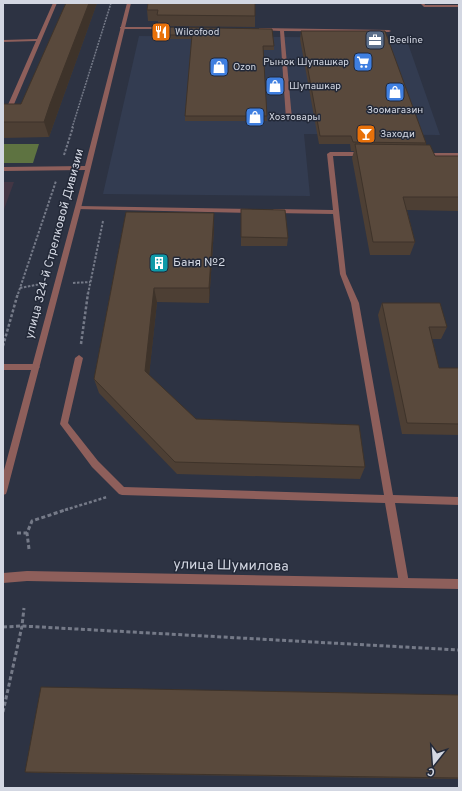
<svg xmlns="http://www.w3.org/2000/svg" width="462" height="791" viewBox="0 0 462 791" font-family="Overpass,sans-serif">
	<style>
		.built { fill: #333c51 }
		.industrial { fill: #433644 }
		.forest { fill: #5e7341 }
		.lines { fill: none; stroke-linecap: round; stroke-linejoin: round }
		.path-far3 { stroke: #757a88; stroke-width: 1.5; stroke-dasharray: 2 1; stroke-linecap: butt }
		.path-far2 { stroke: #757a88; stroke-width: 2; stroke-dasharray: 2.5 1.5; stroke-linecap: butt }
		.path-far1 { stroke: #757a88; stroke-width: 2.5; stroke-dasharray: 3 2; stroke-linecap: butt }
		.path { stroke: #757a88; stroke-width: 3; stroke-dasharray: 4 2.5; stroke-linecap: butt }
		.service { fill: #8e5f5b; fill-rule: evenodd }
		.minor { fill: #8e5f5b; fill-rule: evenodd }
		.wall { fill: #4d3f34 }
		.shaded-wall { fill: #3e332a }
		.building { fill: #59493c; stroke: #3e332a }
		.labels { text-anchor: middle; dominant-baseline: central; stroke-width: 3; stroke-linejoin: round; paint-order: stroke }
		.far-poi-label { font-size: 10px; fill: #d3d7e2; stroke: #232938; text-anchor: start }
		.street-label { font-size: 12px; fill: #d3d7e2; stroke: #232938 }
		.poi-label { font-size: 12px; fill: #d3d7e2; stroke: #232938; text-anchor: start }
		.near-street-label { font-size: 14px; fill: #d3d7e2; stroke: #232938 }
	</style>
	<rect width="100%" height="100%" fill="#2d3343"/>
	<polygon class="built" points="139,36 406,38 440,135 304,134 310,196 103,194"/>
	<polygon class="industrial" points="3,182 14,182 3,212"/>
	<polygon class="forest" points="3,144 39,144 33,163 3,163"/>
	<g class="lines">
		<polyline class="path-far3" points="72,128 111,3"/>
		<g class="path-far2">
			<polyline points="64,155 73,127"/>
			<polyline points="73,283 90,282"/>
			<polyline points="20,288 41,284"/>
			<polyline points="18,294 56,181"/>
			<polyline points="88,294 103,221"/>
		</g>
		<g class="path-far1">
			<polyline points="81,344 88,293"/>
			<polyline points="3,346 18,293"/>
			<polyline points="65,510 107,497"/>
		</g>
		<g class="path">
			<polyline points="17,533 27,533"/>
			<polyline points="29,549 27,533 32,521 68,509"/>
			<polyline points="3,627 22,626 459,650"/>
			<polyline points="3,712 22,626 24,608"/>
		</g>
		<g class="service">
			<polygon points="53,3 57,3 12,109 9,111 3,111 3,107 7,107 36,41 3,42 3,40 37,39"/>
			<polygon points="420,3 424,3 425,5 459,5 459,7 424,7"/>
			<polygon points="120,27 168,27 170,28 168,29 122,29 120,28"/>
			<polygon points="261,28 389,30 391,31 389,32 284,31 292,119 289,121 286,119 280,31 259,30 259,28"/>
			<polygon points="330,152 363,152 366,154 363,156 333,156 346,274 359,303 393,495 459,497 459,505 395,503 409,583 407,586 404,588 401,586 399,583 385,503 122,495 119,494 92,467 60,424 75,358 79,355 83,358 68,423 98,461 124,487 384,495 351,303 340,274 333,214 274,213 271,211 274,209 333,210 327,154"/>
			<polygon points="459,153 459,157 424,157 421,155 424,153"/>
			<polygon points="78,206 251,209 254,211 251,213 76,209 76,207"/>
			<polygon points="3,364 36,364 40,367 36,370 3,370"/>
		</g>
		<g class="minor">
			<polygon points="127,3 131,3 81,208 7,491 6,494 3,495 3,474 85,170 3,171 3,167 85,166"/>
			<polygon points="27,571 459,579 459,589 27,581 3,583 3,573"/>
		</g>
	</g>
	<g class="wall">
		<polygon points="66,3 97,3 55,120 49,137 3,138 3,104 21,104"/>
		<polygon points="148,3 255,16 255,27 158,26 158,21 148,21 147,10"/>
		<polygon points="157,27 274,46 274,50 263,50 267,121 185,121 185,116 192,39 156,39 155,35"/>
		<polygon points="301,31 426,143 426,145 435,156 459,156 459,211 407,210 415,242 410,255 370,255 352,158 354,151 351,151 350,144 319,144 300,39"/>
		<polygon points="241,209 288,238 287,246 241,246"/>
		<polygon points="126,212 214,213 214,229 209,303 157,302 149,375 196,419 365,467 360,479 177,474 99,393 94,379"/>
		<polygon points="382,303 447,327 441,339 432,339 439,368 459,368 459,435 402,434 378,315"/>
		<polygon points="459,695 459,779 37,773 25,772"/>
	</g>
	<g class="shaded-wall">
		<polygon points="89,3 97,3 55,120 49,137 44,122 50,104"/>
		<polygon points="214,213 214,229 209,303 209,288"/>
		<polygon points="154,288 157,302 148,385 145,371"/>
	</g>
	<g class="building">
		<polygon points="66,3 89,3 50,104 44,122 3,122 3,104 21,104"/>
		<polygon points="148,3 255,3 255,16 157,15 158,10 147,10"/>
		<polygon points="157,27 272,29 274,46 263,46 267,116 185,116 192,35 155,35"/>
		<polygon points="301,31 385,31 426,143 353,142 351,136 320,136"/>
		<polygon points="355,144 430,145 435,156 459,156 459,197 403,197 415,242 373,242"/>
		<polygon points="241,209 285,210 288,238 241,237"/>
		<polygon points="126,212 214,213 209,288 154,288 145,371 196,419 359,425 365,467 175,462 94,379"/>
		<polygon points="382,303 440,303 447,327 429,327 439,368 459,368 459,424 407,423"/>
		<polygon points="41,687 459,695 459,778 25,772"/>
	</g>
	<defs>
		<g id="restaurant-square" transform="scale(1)"><rect x="-9" y="-9" width="18" height="18" rx="4" fill="#e8710a" stroke="#232938"/><path d="M-5-6h1v4h1v-4h1v4h1v-4h1v5L-1.5 .5V6h-2V.5L-5-1ZM5-6V6H3V1.5H1.5Q1.5-4 5-6Z" fill="#fff"/></g>
		<g id="office-square" transform="scale(1)"><rect x="-9" y="-9" width="18" height="18" rx="4" fill="#5c6f8a" stroke="#232938"/><path d="M-6-3h4V-5.5h4V-3h4V5H-6ZM-1-4.5V-3h2v-1.5ZM-6 0V1H6V0Z" fill="#fff"/></g>
		<g id="supermarket-square" transform="scale(1)"><rect x="-9" y="-9" width="18" height="18" rx="4" fill="#3f7fe0" stroke="#232938"/><path d="M-6-5.5h2.5l.6 2H6L4.5 2H-2.5L-4.4-4H-6ZM-1.5 3.2a1.3 1.3 0 1 0 .1 0ZM3 3.2a1.3 1.3 0 1 0 .1 0Z" fill="#fff"/></g>
		<g id="shop-square" transform="scale(1)"><rect x="-9" y="-9" width="18" height="18" rx="4" fill="#3f7fe0" stroke="#232938"/><path d="M-5-2.5h2.3a2.7 3.5 0 0 1 5.4 0H5L5.5 6h-11ZM-1.5-2.5h3a1.5 2.3 0 0 0-3 0Z" fill="#fff"/></g>
		<g id="bar-square" transform="scale(1)"><rect x="-9" y="-9" width="18" height="18" rx="4" fill="#e8710a" stroke="#232938"/><path d="M-6-5H6L.8 .8V4.5H3.5V6h-7V4.5H-.8V.8Z" fill="#fff"/></g>
		<g id="building-square" transform="scale(1)"><rect x="-9" y="-9" width="18" height="18" rx="4" fill="#0f9aa8" stroke="#232938"/><path d="M-4-6H4V6H1V3H-1V6H-4ZM-2.5-4.3h1.7v1.8h-1.7ZM.8-4.3h1.7v1.8H.8ZM-2.5-1h1.7V.8h-1.7ZM.8-1h1.7V.8H.8Z" fill="#fff"/></g>
	</defs>
	<g fill-rule="evenodd">
		<use href="#restaurant-square" x="161" y="32"/>
		<use href="#office-square" x="375" y="40"/>
		<use href="#supermarket-square" x="363" y="62"/>
		<use href="#shop-square" x="219" y="67"/>
		<use href="#shop-square" x="275" y="86"/>
		<use href="#shop-square" x="395" y="92"/>
		<use href="#shop-square" x="255" y="117"/>
		<use href="#bar-square" x="366" y="134"/>
		<use href="#building-square" x="159" y="263"/>
	</g>
	<g class="labels">
		<g class="far-poi-label">
			<text x="175" y="32">Wilcofood</text>
			<text x="389" y="40">Beeline</text>
			<text x="349" y="62" text-anchor="end">Рынок Шупашкар</text>
			<text x="233" y="67">Ozon</text>
			<text x="289" y="86">Шупашкар</text>
			<text x="395" y="110" text-anchor="middle">Зоомагазин</text>
			<text x="269" y="117">Хозтовары</text>
			<text x="380" y="134">Заходи</text>
		</g>
		<g class="street-label">
			<text transform="translate(55 244) rotate(-75)">улица 324-й Стрелковой Дивизии</text>
		</g>
		<g class="poi-label">
			<text x="173" y="263">Баня №2</text>
		</g>
		<g class="near-street-label">
			<text transform="translate(231 566) rotate(1)">улица Шумилова</text>
		</g>
	</g>
	<rect width="462" height="791" fill="none" stroke="#d3d7e2" stroke-width="8"/>
	<g transform="translate(434 763) rotate(197)" stroke="#232938" stroke-width="3" paint-order="stroke">
	<path d="M0-3L7 15L0 10L-7 15Z" fill="#d3d7e2"/>
	<text y="-6" font-size="11" font-weight="bold" text-anchor="middle" fill="#d3d7e2">С</text>
	</g>
</svg>
